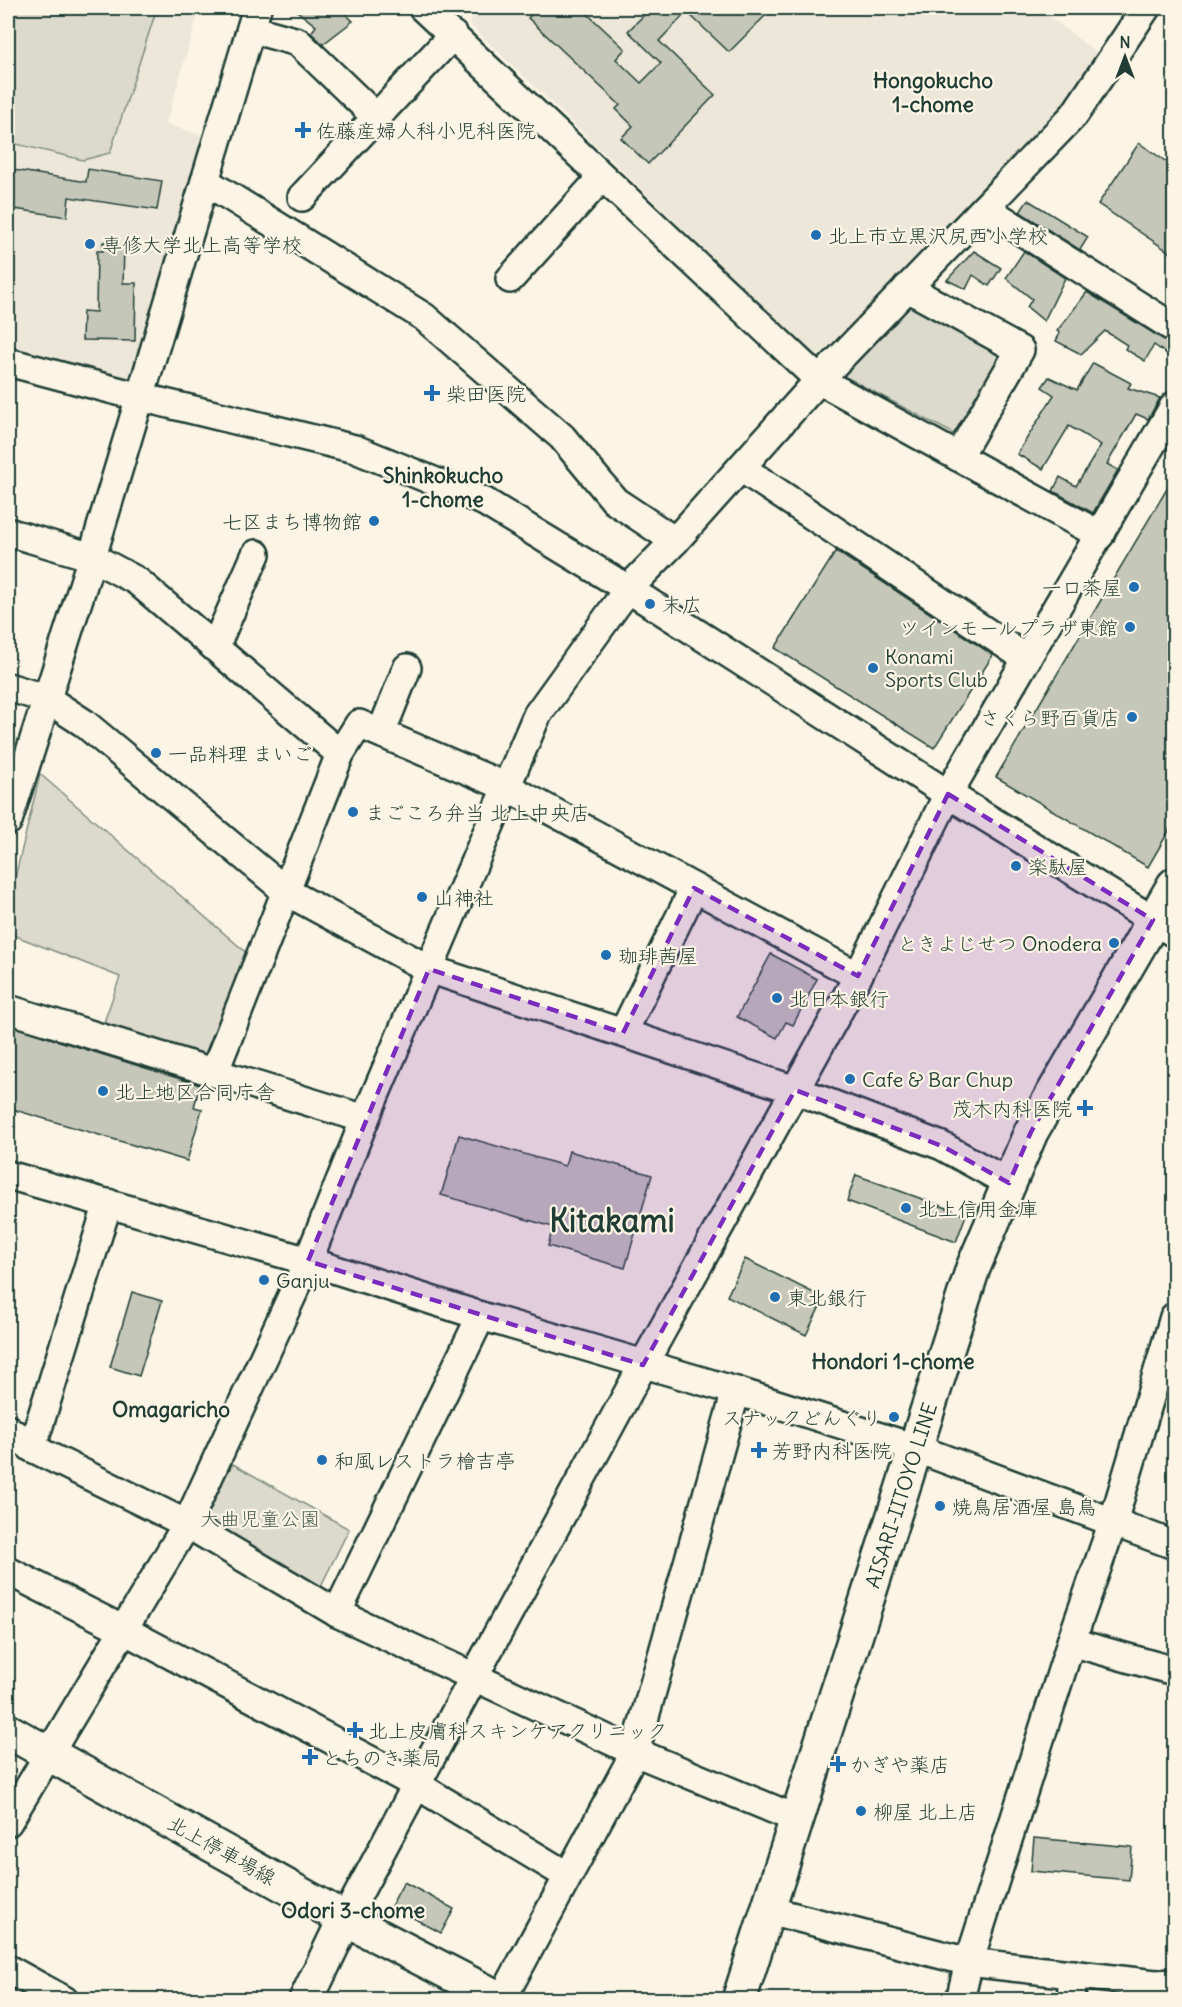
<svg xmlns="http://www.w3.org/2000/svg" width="1182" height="2007" viewBox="0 0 1182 2007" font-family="Delius,'Klee One',sans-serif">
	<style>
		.built { fill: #ece7d8 }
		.green { fill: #dcdacc; stroke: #7e8c80; stroke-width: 1.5 }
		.building { fill: #c5c7b9; stroke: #1f3d34; stroke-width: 1.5 }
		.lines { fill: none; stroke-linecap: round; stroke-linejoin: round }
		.minor-casing { stroke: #1f3d34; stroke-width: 32 }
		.major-casing { stroke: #1f3d34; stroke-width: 38 }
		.minor { stroke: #fcf5e5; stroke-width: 27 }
		.major { stroke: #fcf5e5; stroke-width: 33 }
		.marked { fill: #7b2cbf; fill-opacity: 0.2; stroke: #7b2cbf; stroke-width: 4.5; stroke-dasharray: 12 8; stroke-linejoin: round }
		.poi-dot { fill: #1f6fb2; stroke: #fcf5e5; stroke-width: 2 }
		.labels { text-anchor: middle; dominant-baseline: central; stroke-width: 4.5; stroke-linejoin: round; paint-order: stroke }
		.poi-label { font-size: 20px; fill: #1f3d34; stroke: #fcf5e5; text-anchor: start }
		.street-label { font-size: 20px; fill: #1f3d34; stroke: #fcf5e5 }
		.park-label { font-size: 20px; fill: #455c52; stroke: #fcf5e5 }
		.neighbourhood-label { font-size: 21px; font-weight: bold; fill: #1f3d34; stroke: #fcf5e5 }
		.town-label { font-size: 32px; font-weight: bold; fill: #1f3d34; stroke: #fcf5e5 }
	</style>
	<rect width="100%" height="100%" fill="#fcf5e5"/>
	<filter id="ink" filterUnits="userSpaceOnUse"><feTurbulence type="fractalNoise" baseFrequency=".0167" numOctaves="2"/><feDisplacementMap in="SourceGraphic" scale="12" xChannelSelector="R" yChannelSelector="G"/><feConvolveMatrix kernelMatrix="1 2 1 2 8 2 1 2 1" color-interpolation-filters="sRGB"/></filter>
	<g filter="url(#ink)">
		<g class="built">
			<polygon points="8,8 200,8 166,124 205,136 129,386 8,352"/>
			<polygon points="484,8 1039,8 1102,57 1067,114 817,357 468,23"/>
		</g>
		<g class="green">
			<polygon points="8,8 157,8 110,153 83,160 8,142"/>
			<polygon points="911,298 1005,352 958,436 838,373"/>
			<polygon points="40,774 249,955 206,1058 103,1025 120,977 8,933 8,907"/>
			<polygon points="233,1464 349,1529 320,1588 197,1522"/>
		</g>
		<g class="building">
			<polygon points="293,8 339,8 353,21 323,44 311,33 316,26"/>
			<polygon points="538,8 581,8 625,49 616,59 641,83 661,63 628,31 651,8 773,8 729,52 687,12 659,41 715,95 648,164 621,138 633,126 616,109 620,105 528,18"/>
			<polygon points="1139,143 1174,167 1174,255 1098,204"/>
			<polygon points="8,169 86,182 88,169 162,181 157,210 69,197 67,217 8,208"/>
			<polygon points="1028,200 1088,237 1080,250 1020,212"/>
			<polygon points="103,242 117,242 117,248 124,248 123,283 136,283 135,341 82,340 83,311 96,312 97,251 103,251"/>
			<polygon points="974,251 1001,268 989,286 973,275 966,289 947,280"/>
			<polygon points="1024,251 1065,278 1044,321 1027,307 1032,299 1006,278"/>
			<polygon points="1087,292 1166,341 1174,344 1174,359 1154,345 1145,361 1125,349 1127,345 1105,331 1081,354 1056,341 1060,333 1057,331"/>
			<polygon points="1093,363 1131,383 1128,388 1160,398 1148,419 1136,414 1107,464 1118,470 1093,513 1053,491 1060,477 1076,486 1101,445 1069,426 1043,469 1017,454 1054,395 1042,387 1049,377 1077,390"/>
			<polygon points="1174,477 1174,822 1148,867 996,777"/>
			<polygon points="836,551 993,655 934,748 775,648"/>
			<polygon points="771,954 817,979 793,1025 786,1022 777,1038 737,1017"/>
			<polygon points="8,1025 200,1085 194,1107 202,1109 187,1161 8,1108"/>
			<polygon points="459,1135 565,1166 569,1151 652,1175 625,1268 548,1246 553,1227 441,1195"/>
			<polygon points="856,1175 966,1215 956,1242 847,1201"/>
			<polygon points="745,1259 824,1298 806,1335 727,1296"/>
			<polygon points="132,1292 162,1301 139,1376 110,1367"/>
			<polygon points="1034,1838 1132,1847 1129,1880 1031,1871"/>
			<polygon points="404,1882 454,1909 441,1933 391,1906"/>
		</g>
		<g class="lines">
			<g class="minor-casing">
				<g id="minor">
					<polyline points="423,8 819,380 1100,535"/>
					<polyline points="251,29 298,42 376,117"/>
					<polyline points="205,181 424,317 562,437 615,501 675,541"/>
					<polyline points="302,197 453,35"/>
					<polyline points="985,208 1174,328"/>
					<polyline points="510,279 602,177"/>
					<polyline points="907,288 1020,350 958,457"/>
					<polyline points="8,362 140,397 355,449 485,502 628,589 948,794 1174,933"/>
					<polyline points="741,468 1027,659"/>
					<polyline points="8,532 92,557 137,581 340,754"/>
					<polyline points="215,647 256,554"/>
					<polyline points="8,687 47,699 84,723 287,892 429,969 795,1090 942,1146 1009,1183"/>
					<polyline points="381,733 407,668"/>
					<polyline points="8,821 92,557 257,8"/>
					<polyline points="8,1009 365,1119"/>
					<polyline points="623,1033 694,888"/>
					<polyline points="214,1073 340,754 359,724 507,787 858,976"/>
					<polyline points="8,1175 308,1261 481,1316 736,1391 915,1448 1174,1545"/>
					<polyline points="8,1429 32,1448 187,1524 337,1613 635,1752 797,1819"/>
					<polyline points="32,1448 108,1203"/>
					<polyline points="8,1571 122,1629 417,1785 568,1876"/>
					<polyline points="337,1613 481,1316"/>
					<polyline points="1071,1642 1174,1671"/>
					<polyline points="8,1822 187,1524 308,1261 365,1119 537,715 628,589 675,541 819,380 1074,115 1146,8"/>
					<polyline points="768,1910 969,1962 1155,1984 1174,1983"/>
					<polyline points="345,1919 474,1677 643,1365 858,976 948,794 1174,406"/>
					<polyline points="8,1969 64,2000"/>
					<polyline points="502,1999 635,1752 736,1391"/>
					<polyline points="960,2000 969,1962 1071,1642 1113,1522 1174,1317"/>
					<polyline points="1071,2000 1073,1974"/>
				</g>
			</g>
			<g class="major-casing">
				<g id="major">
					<polyline points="8,1731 345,1919 502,2000"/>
					<polyline points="306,2000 345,1919"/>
					<path id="s1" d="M 739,2000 L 973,1268 L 1031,1132 L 1174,885"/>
				</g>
			</g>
			<use href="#minor" class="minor"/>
			<use href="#major" class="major"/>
		</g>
	</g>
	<path class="marked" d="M 948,794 L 1153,920 L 1031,1132 L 1009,1183 L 942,1146 L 795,1090 L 643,1365 L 308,1261 L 429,969 L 623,1033 L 694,888 L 858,976 Z"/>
	<g class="poi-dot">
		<path d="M300 121h6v6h6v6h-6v6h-6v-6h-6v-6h6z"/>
		<circle cx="816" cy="235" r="6"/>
		<circle cx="90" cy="244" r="6"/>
		<path d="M429 384h6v6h6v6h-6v6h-6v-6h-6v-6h6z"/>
		<circle cx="374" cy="521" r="6"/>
		<circle cx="1134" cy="587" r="6"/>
		<circle cx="650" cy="604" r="6"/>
		<circle cx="1130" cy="627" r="6"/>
		<circle cx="873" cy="668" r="6"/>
		<circle cx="1132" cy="717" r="6"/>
		<circle cx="156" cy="753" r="6"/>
		<circle cx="353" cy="812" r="6"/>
		<circle cx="1016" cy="866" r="6"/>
		<circle cx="422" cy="897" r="6"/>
		<circle cx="1114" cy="943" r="6"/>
		<circle cx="606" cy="955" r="6"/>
		<circle cx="777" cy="998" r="6"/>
		<circle cx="850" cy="1079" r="6"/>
		<circle cx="103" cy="1091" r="6"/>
		<path d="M1082 1099h6v6h6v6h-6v6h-6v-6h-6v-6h6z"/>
		<circle cx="906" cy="1208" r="6"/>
		<circle cx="264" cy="1280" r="6"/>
		<circle cx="775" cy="1297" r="6"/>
		<circle cx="894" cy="1417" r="6"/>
		<path d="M756 1441h6v6h6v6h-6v6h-6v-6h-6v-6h6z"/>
		<circle cx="322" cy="1460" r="6"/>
		<circle cx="940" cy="1506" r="6"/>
		<path d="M352 1721h6v6h6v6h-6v6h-6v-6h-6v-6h6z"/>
		<path d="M307 1748h6v6h6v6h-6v6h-6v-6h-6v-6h6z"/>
		<path d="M835 1755h6v6h6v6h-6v6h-6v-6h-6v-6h6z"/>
		<circle cx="861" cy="1811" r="6"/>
	</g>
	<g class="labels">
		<g class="poi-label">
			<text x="316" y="130">佐藤産婦人科小児科医院</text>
			<text x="828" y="235">北上市立黒沢尻西小学校</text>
			<text x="102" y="244">専修大学北上高等学校</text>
			<text x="446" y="393">柴田医院</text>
			<text x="362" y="521" text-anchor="end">七区まち博物館</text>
			<text x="1122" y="587" text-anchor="end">一口茶屋</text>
			<text x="662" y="604">末広</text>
			<text x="1118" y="627" text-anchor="end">ツインモールプラザ東館</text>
			<text x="885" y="656">Konami<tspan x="885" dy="23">Sports Club</tspan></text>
			<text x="1120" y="717" text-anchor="end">さくら野百貨店</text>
			<text x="168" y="753">一品料理 まいご</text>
			<text x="365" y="812">まごころ弁当 北上中央店</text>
			<text x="1028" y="866">楽駄屋</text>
			<text x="434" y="897">山神社</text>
			<text x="1102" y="943" text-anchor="end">ときよじせつ Onodera</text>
			<text x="618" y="955">珈琲茜屋</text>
			<text x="789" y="998">北日本銀行</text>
			<text x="862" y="1079">Cafe &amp; Bar Chup</text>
			<text x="115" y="1091">北上地区合同庁舎</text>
			<text x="1072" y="1108" text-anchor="end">茂木内科医院</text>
			<text x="918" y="1208">北上信用金庫</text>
			<text x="276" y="1280">Ganju</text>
			<text x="787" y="1297">東北銀行</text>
			<text x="882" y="1417" text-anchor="end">スナックどんぐり</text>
			<text x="772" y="1450">芳野内科医院</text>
			<text x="334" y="1460">和風レストラ檜吉亭</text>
			<text x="952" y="1506">焼鳥居酒屋 島鳥</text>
			<text x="368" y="1730">北上皮膚科スキンケアクリニック</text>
			<text x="322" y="1757">とちのき薬局</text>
			<text x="850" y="1764">かぎや薬店</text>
			<text x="873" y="1811">柳屋 北上店</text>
		</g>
		<g class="street-label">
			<text stroke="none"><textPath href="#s1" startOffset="530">AISARI-IITOYO LINE</textPath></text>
			<text transform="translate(222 1850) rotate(29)">北上停車場線</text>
		</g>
		<g class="park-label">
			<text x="260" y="1518">大曲児童公園</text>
		</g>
		<g class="neighbourhood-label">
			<text x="933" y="80">Hongokucho<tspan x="933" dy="24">1-chome</tspan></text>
			<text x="443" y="475">Shinkokucho<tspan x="443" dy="24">1-chome</tspan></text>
			<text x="893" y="1361">Hondori 1-chome</text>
			<text x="171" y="1409">Omagaricho</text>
			<text x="353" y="1910">Odori 3-chome</text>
		</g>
		<g class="town-label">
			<text x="612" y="1220">Kitakami</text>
		</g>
	</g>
	<rect width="1182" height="2007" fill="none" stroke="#fcf5e5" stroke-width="30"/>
	<rect x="15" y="15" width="1152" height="1977" fill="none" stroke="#1f3d34" stroke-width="2" filter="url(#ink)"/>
	<g transform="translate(1125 57)" stroke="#fcf5e5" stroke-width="4.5" paint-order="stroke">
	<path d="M0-4.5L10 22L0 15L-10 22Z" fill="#1f3d34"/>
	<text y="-9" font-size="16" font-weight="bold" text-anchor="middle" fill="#1f3d34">N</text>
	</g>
</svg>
